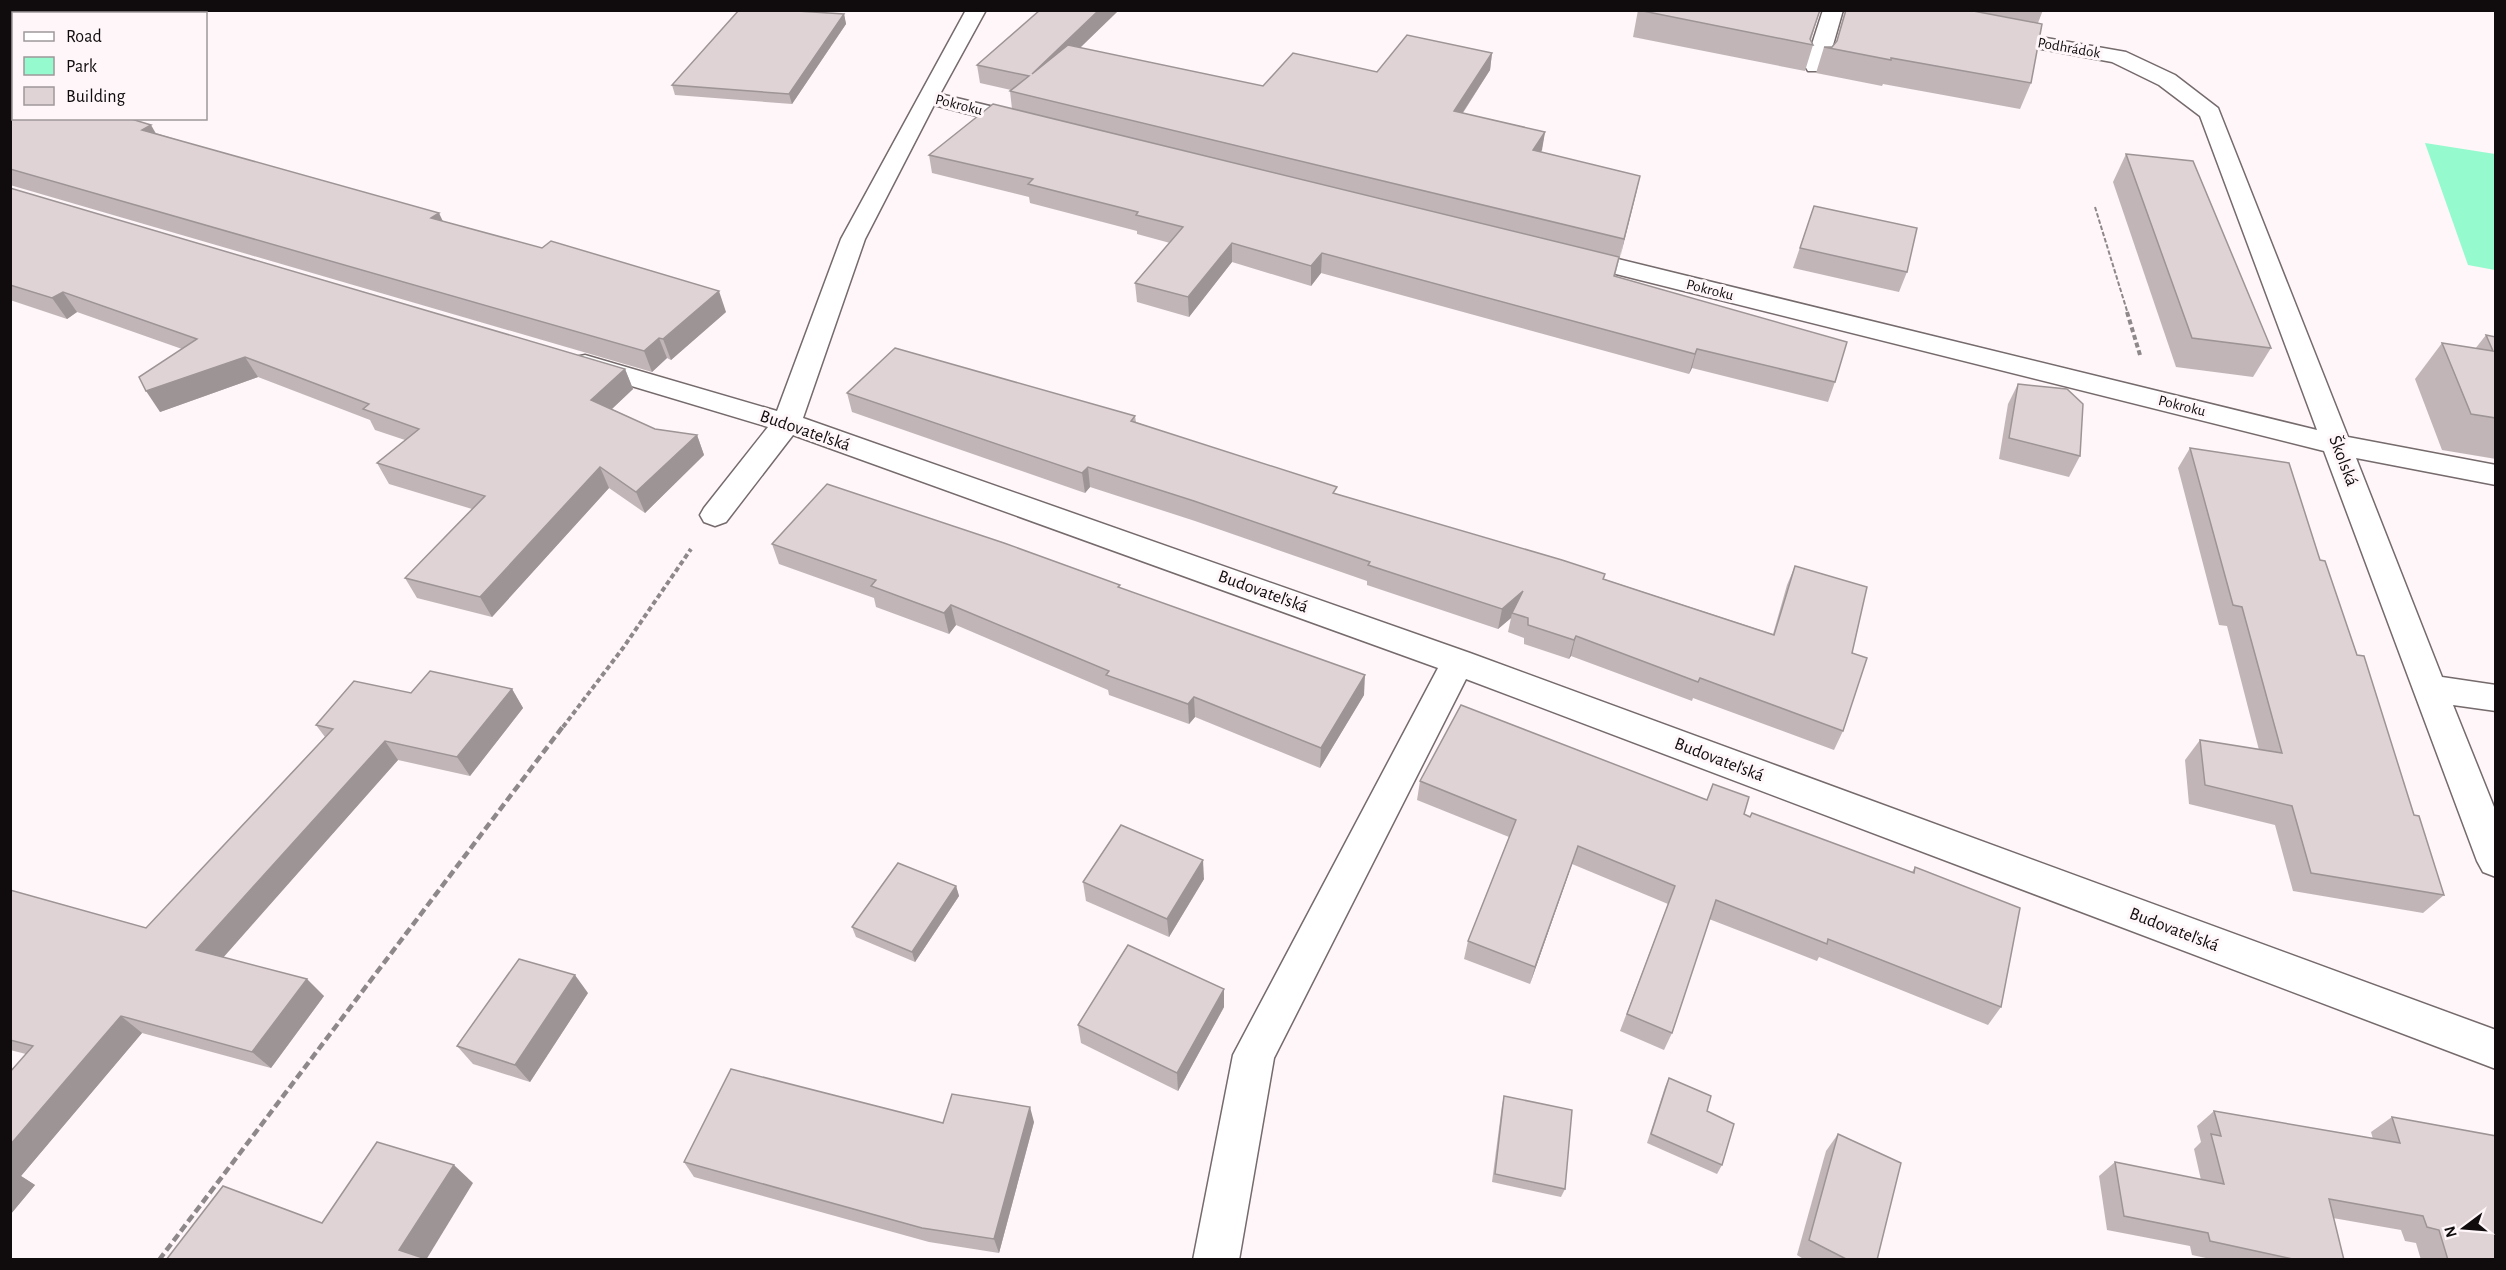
<svg xmlns="http://www.w3.org/2000/svg" width="2506" height="1270" viewBox="0 0 2506 1270" font-family="'Alegreya Sans',sans-serif">
	<style>
		.green { fill: #95face }
		.lines { fill: none; stroke-linecap: round; stroke-linejoin: round }
		.minor-casing { stroke: #756a6c; stroke-width: 3 }
		.path-far2 { stroke: #8e888a; stroke-width: 2; stroke-dasharray: 4.5 2; stroke-linecap: butt }
		.path-far1 { stroke: #8e888a; stroke-width: 4; stroke-dasharray: 5 3; stroke-linecap: butt }
		.path { stroke: #8e888a; stroke-width: 4.5; stroke-dasharray: 8 4; stroke-linecap: butt }
		.minor { fill: #fff; fill-rule: evenodd }
		.wall { fill: #c1b5b8 }
		.shaded-wall { fill: #9d9496 }
		.building { fill: #e0d3d6; stroke: #9d9496; stroke-width: 1.5 }
		.labels { text-anchor: middle; dominant-baseline: central; stroke-width: 6; stroke-linejoin: round; paint-order: stroke }
		.far-street-label { font-size: 15px; fill: #100c0d; stroke: #fef6f8 }
		.street-label { font-size: 18px; fill: #100c0d; stroke: #fef6f8 }
	</style>
	<rect width="100%" height="100%" fill="#fef6f8"/>
	<polygon class="green" points="2425,143 2495,154 2495,270 2468,265"/>
	<g class="lines">
		<g class="minor-casing">
			<g id="minor">
				<polygon points="966,10 986,10 940,94 1035,117 1038,122 1035,127 1027,129 934,105 865,239 803,418 1470,653 2496,1030 2496,1069 1466,679 1274,1058 1239,1260 1193,1260 1233,1055 1438,668 793,435 726,522 715,526 704,522 700,515 704,508 768,427 575,369 571,363 575,357 585,355 777,411 841,239"/>
				<polygon points="1823,10 1843,10 1827,66 1824,71 1808,71 1805,66"/>
				<polygon points="1995,29 2126,52 2175,75 2218,108 2348,437 2496,465 2496,485 2356,458 2442,677 2496,685 2496,711 2453,705 2496,812 2496,877 2483,872 2477,861 2324,451 1564,261 1560,256 1564,251 1573,248 2317,430 2200,116 2159,85 2112,62 1988,39 1985,35 1988,31"/>
			</g>
		</g>
		<polyline class="path-far2" points="2095,207 2128,314"/>
		<g class="path-far1">
			<polyline points="2127,312 2140,355"/>
			<polyline points="563,727 623,648 691,549"/>
		</g>
		<polyline class="path" points="159,1260 564,725"/>
		<use href="#minor" class="minor"/>
	</g>
	<g class="wall">
		<polygon points="1040,10 1119,10 1080,48 1263,86 1377,72 1492,53 1490,70 1463,113 1545,132 1541,152 1640,176 1615,276 1835,382 1828,402 1692,368 1689,374 1321,273 1311,286 1232,262 1189,317 1137,302 1135,283 1170,243 1137,234 1137,231 1030,203 1029,197 932,173 929,155 1012,109 1010,91 1011,90 980,83 977,65"/>
		<polygon points="1638,10 1820,10 1811,40 1813,45 1805,71 1633,37"/>
		<polygon points="1845,10 2043,10 2038,23 2031,83 2020,109 1883,84 1882,86 1816,73 1824,47 1832,47 1836,42"/>
		<polygon points="844,14 846,24 792,104 675,95 672,85"/>
		<polygon points="10,95 156,133 443,221 726,312 671,360 667,358 652,372 10,185"/>
		<polygon points="2126,154 2271,348 2253,377 2176,367 2113,182"/>
		<polygon points="10,188 625,369 633,389 612,409 655,429 697,435 704,455 645,513 609,488 492,617 417,598 405,578 472,509 389,484 377,463 405,440 375,430 370,420 258,377 160,412 182,349 77,312 67,319 10,300"/>
		<polygon points="1814,206 1907,272 1899,292 1793,268"/>
		<polygon points="2486,335 2496,337 2496,459 2442,450 2415,379 2442,343 2475,349"/>
		<polygon points="2018,384 2080,456 2069,477 1999,459 2008,404"/>
		<polygon points="847,393 1135,416 1136,422 1337,494 1605,574 1604,579 1773,634 1787,585 1795,566 1852,653 1843,731 1834,750 1693,698 1692,701 1571,656 1569,659 1524,644 1524,638 1508,632 1511,618 1498,629 1367,585 1367,581 1195,521 1090,487 1085,493 852,412"/>
		<polygon points="2190,448 2320,560 2357,655 2414,815 2444,895 2423,913 2293,891 2275,825 2189,804 2185,760 2200,740 2259,750 2227,626 2219,625 2178,468"/>
		<polygon points="772,544 1120,588 1364,695 1320,768 1195,717 1189,724 1109,695 1108,690 956,625 949,634 876,607 874,598 779,564"/>
		<polygon points="512,689 523,708 470,776 398,760 223,957 324,996 271,1068 142,1033 21,1176 35,1185 10,1215 10,1072 26,1054 10,1050 10,890 146,928 325,737 316,725 411,693"/>
		<polygon points="1420,781 1744,814 1912,872 1915,867 2001,1007 1988,1025 1819,957 1817,961 1709,919 1672,1033 1664,1050 1620,1031 1668,904 1572,864 1530,984 1464,959 1468,941 1509,837 1417,800"/>
		<polygon points="1204,879 1169,937 1086,901 1083,882"/>
		<polygon points="956,886 959,896 915,962 856,937 852,927"/>
		<polygon points="588,993 530,1082 473,1064 457,1046"/>
		<polygon points="1224,1007 1178,1091 1081,1043 1078,1025"/>
		<polygon points="1669,1078 1707,1111 1722,1165 1717,1174 1647,1143 1665,1087"/>
		<polygon points="1504,1096 1565,1189 1561,1197 1492,1182 1502,1105"/>
		<polygon points="2214,1111 2373,1139 2371,1132 2392,1117 2496,1260 2421,1260 2416,1243 2405,1241 2401,1230 2333,1218 2344,1260 2215,1260 2192,1255 2190,1246 2107,1230 2099,1176 2115,1162 2201,1180 2194,1149 2201,1142 2197,1126"/>
		<polygon points="1034,1122 999,1253 929,1242 694,1177 684,1162"/>
		<polygon points="1838,1134 1877,1260 1805,1260 1797,1255 1826,1151"/>
	</g>
	<g class="shaded-wall">
		<polygon points="1099,10 1119,10 1034,92 1032,74"/>
		<polygon points="844,14 846,24 792,104 789,94"/>
		<polygon points="1492,53 1490,70 1452,129 1454,111"/>
		<polygon points="151,125 162,144 142,130"/>
		<polygon points="1545,132 1542,150 1530,169 1533,150"/>
		<polygon points="1640,176 1636,194 1620,258 1624,239"/>
		<polygon points="439,213 448,232 431,218"/>
		<polygon points="1232,243 1232,262 1189,317 1188,297"/>
		<polygon points="1322,253 1321,273 1311,286 1311,266"/>
		<polygon points="719,291 726,312 671,360 663,339"/>
		<polygon points="63,292 77,312 67,319 52,298"/>
		<polygon points="659,338 667,358 652,372 644,351"/>
		<polygon points="1697,349 1692,368 1689,374 1695,354"/>
		<polygon points="245,357 258,377 160,412 146,391"/>
		<polygon points="625,369 633,389 599,421 591,400"/>
		<polygon points="697,435 704,455 645,513 636,492"/>
		<polygon points="600,467 609,488 492,617 480,597"/>
		<polygon points="1088,467 1090,487 1085,493 1082,473"/>
		<polygon points="1523,591 1512,613 1511,618 1498,629 1502,609"/>
		<polygon points="951,605 956,625 949,634 944,613"/>
		<polygon points="1576,636 1571,656 1569,659 1574,640"/>
		<polygon points="1365,675 1364,695 1320,768 1321,748"/>
		<polygon points="512,689 523,708 470,776 457,757"/>
		<polygon points="1194,697 1195,717 1189,724 1188,704"/>
		<polygon points="385,741 398,760 214,968 196,950"/>
		<polygon points="1578,846 1572,864 1530,984 1535,967"/>
		<polygon points="1203,860 1204,879 1169,937 1167,919"/>
		<polygon points="956,886 959,896 915,962 912,952"/>
		<polygon points="575,975 588,993 530,1082 515,1065"/>
		<polygon points="307,979 324,996 271,1068 252,1052"/>
		<polygon points="1224,989 1224,1007 1178,1091 1177,1073"/>
		<polygon points="121,1016 142,1033 21,1176 35,1185 10,1215 10,1145"/>
		<polygon points="1030,1107 1034,1122 999,1253 994,1239"/>
		<polygon points="454,1165 473,1183 426,1260 399,1250"/>
	</g>
	<g class="building">
		<polygon points="739,10 781,10 844,14 789,94 672,85"/>
		<polygon points="1040,10 1099,10 1032,74 1068,45 1263,86 1293,53 1377,72 1407,35 1492,53 1454,111 1545,132 1533,150 1640,176 1624,239 1010,91 1029,76 977,65"/>
		<polygon points="1638,10 1820,10 1810,39 1813,45"/>
		<polygon points="1846,10 1968,10 2042,24 2031,83 1891,58 1891,60 1824,47 1832,47 1837,41"/>
		<polygon points="10,95 14,96 14,118 128,118 151,125 142,130 439,213 431,218 542,248 551,241 719,291 663,339 659,338 644,351 10,169"/>
		<polygon points="993,104 1619,257 1614,276 1847,342 1835,382 1697,349 1695,354 1322,253 1311,266 1232,243 1188,297 1135,283 1183,227 1136,215 1138,212 1028,184 1033,179 929,155"/>
		<polygon points="2126,154 2193,161 2271,348 2192,338"/>
		<polygon points="10,188 625,369 591,400 655,429 697,435 636,492 600,467 480,597 405,578 485,496 377,463 419,429 363,409 369,404 245,357 146,391 139,377 197,339 63,292 52,298 10,285"/>
		<polygon points="1814,206 1917,228 1907,272 1800,248"/>
		<polygon points="2486,335 2496,337 2496,418 2471,414 2442,343 2493,351"/>
		<polygon points="895,348 1135,416 1131,421 1337,487 1333,493 1562,560 1605,574 1603,579 1774,635 1795,566 1867,587 1852,653 1867,658 1843,731 1700,678 1698,682 1576,636 1574,640 1528,625 1528,618 1512,613 1523,591 1502,609 1368,565 1370,562 1194,501 1088,467 1082,473 847,393"/>
		<polygon points="2018,384 2067,389 2083,404 2080,456 2009,438"/>
		<polygon points="2190,448 2289,463 2320,560 2325,561 2357,655 2364,656 2414,815 2419,816 2444,895 2311,873 2292,806 2205,785 2200,740 2282,753 2242,607 2233,605"/>
		<polygon points="827,484 1004,543 1120,585 1118,587 1365,675 1321,748 1194,697 1188,704 1106,675 1109,671 951,605 944,613 871,586 876,580 772,544"/>
		<polygon points="430,671 512,689 457,757 385,741 196,950 307,979 252,1052 121,1016 10,1145 10,1072 33,1046 10,1040 10,890 146,928 333,729 316,725 354,681 411,693"/>
		<polygon points="1461,705 1707,800 1713,784 1749,797 1744,814 1750,817 1752,813 1914,873 1915,867 2020,908 2001,1007 1828,939 1827,944 1716,900 1672,1033 1627,1014 1675,886 1578,846 1535,967 1468,941 1516,820 1420,781"/>
		<polygon points="1121,825 1203,860 1167,919 1083,882"/>
		<polygon points="898,863 956,886 912,952 852,927"/>
		<polygon points="1128,945 1224,989 1177,1073 1078,1025"/>
		<polygon points="519,959 575,975 515,1065 457,1046"/>
		<polygon points="731,1069 943,1123 952,1094 1030,1107 994,1239 922,1228 684,1162"/>
		<polygon points="1669,1078 1711,1096 1707,1111 1734,1124 1722,1165 1651,1134"/>
		<polygon points="1504,1096 1572,1110 1565,1189 1495,1174"/>
		<polygon points="2214,1111 2400,1143 2392,1117 2496,1136 2496,1260 2448,1260 2439,1230 2427,1227 2423,1216 2329,1199 2344,1260 2297,1260 2210,1241 2208,1233 2124,1216 2115,1162 2224,1184 2211,1134 2221,1136"/>
		<polygon points="1838,1134 1901,1163 1877,1260 1848,1260 1809,1240"/>
		<polygon points="377,1142 454,1165 399,1250 429,1260 166,1260 223,1186 322,1223"/>
	</g>
	<g class="labels">
		<g class="far-street-label">
			<text transform="translate(2069 48) rotate(10)">Podhrádok</text>
			<text transform="translate(959 105) rotate(14)">Pokroku</text>
			<text transform="translate(1710 290) rotate(14)">Pokroku</text>
			<text transform="translate(2182 406) rotate(14)">Pokroku</text>
		</g>
		<g class="street-label">
			<text transform="translate(805 431) rotate(19)">Budovateľská</text>
			<text transform="translate(2343 461) rotate(69)">Školská</text>
			<text transform="translate(1263 592) rotate(20)">Budovateľská</text>
			<text transform="translate(1719 760) rotate(21)">Budovateľská</text>
			<text transform="translate(2174 930) rotate(21)">Budovateľská</text>
		</g>
	</g>
	<rect width="2506" height="1270" fill="none" stroke="#100c0d" stroke-width="24"/>
	<rect x="12" y="12" width="195" height="108" fill="#fef6f8" stroke="#9f989a" stroke-width="1.5"/>
	<rect x="24" y="32" width="30" height="9" fill="#ffffff" stroke="#9f989a" stroke-width="1.5"/>
	<text x="66" y="42" font-size="18" fill="#100c0d">Road</text>
	<rect x="24" y="57" width="30" height="18" fill="#95face" stroke="#9f989a" stroke-width="1.5"/>
	<text x="66" y="72" font-size="18" fill="#100c0d">Park</text>
	<rect x="24" y="87" width="30" height="18" fill="#e0d3d6" stroke="#9f989a" stroke-width="1.5"/>
	<text x="66" y="102" font-size="18" fill="#100c0d">Building</text>
	<g transform="translate(2464 1228) rotate(254)" stroke="#fef6f8" stroke-width="4.5" paint-order="stroke">
	<path d="M0-4.5L10 22L0 15L-10 22Z" fill="#100c0d"/>
	<text y="-9" font-size="16" font-weight="bold" text-anchor="middle" fill="#100c0d">N</text>
	</g>
</svg>
